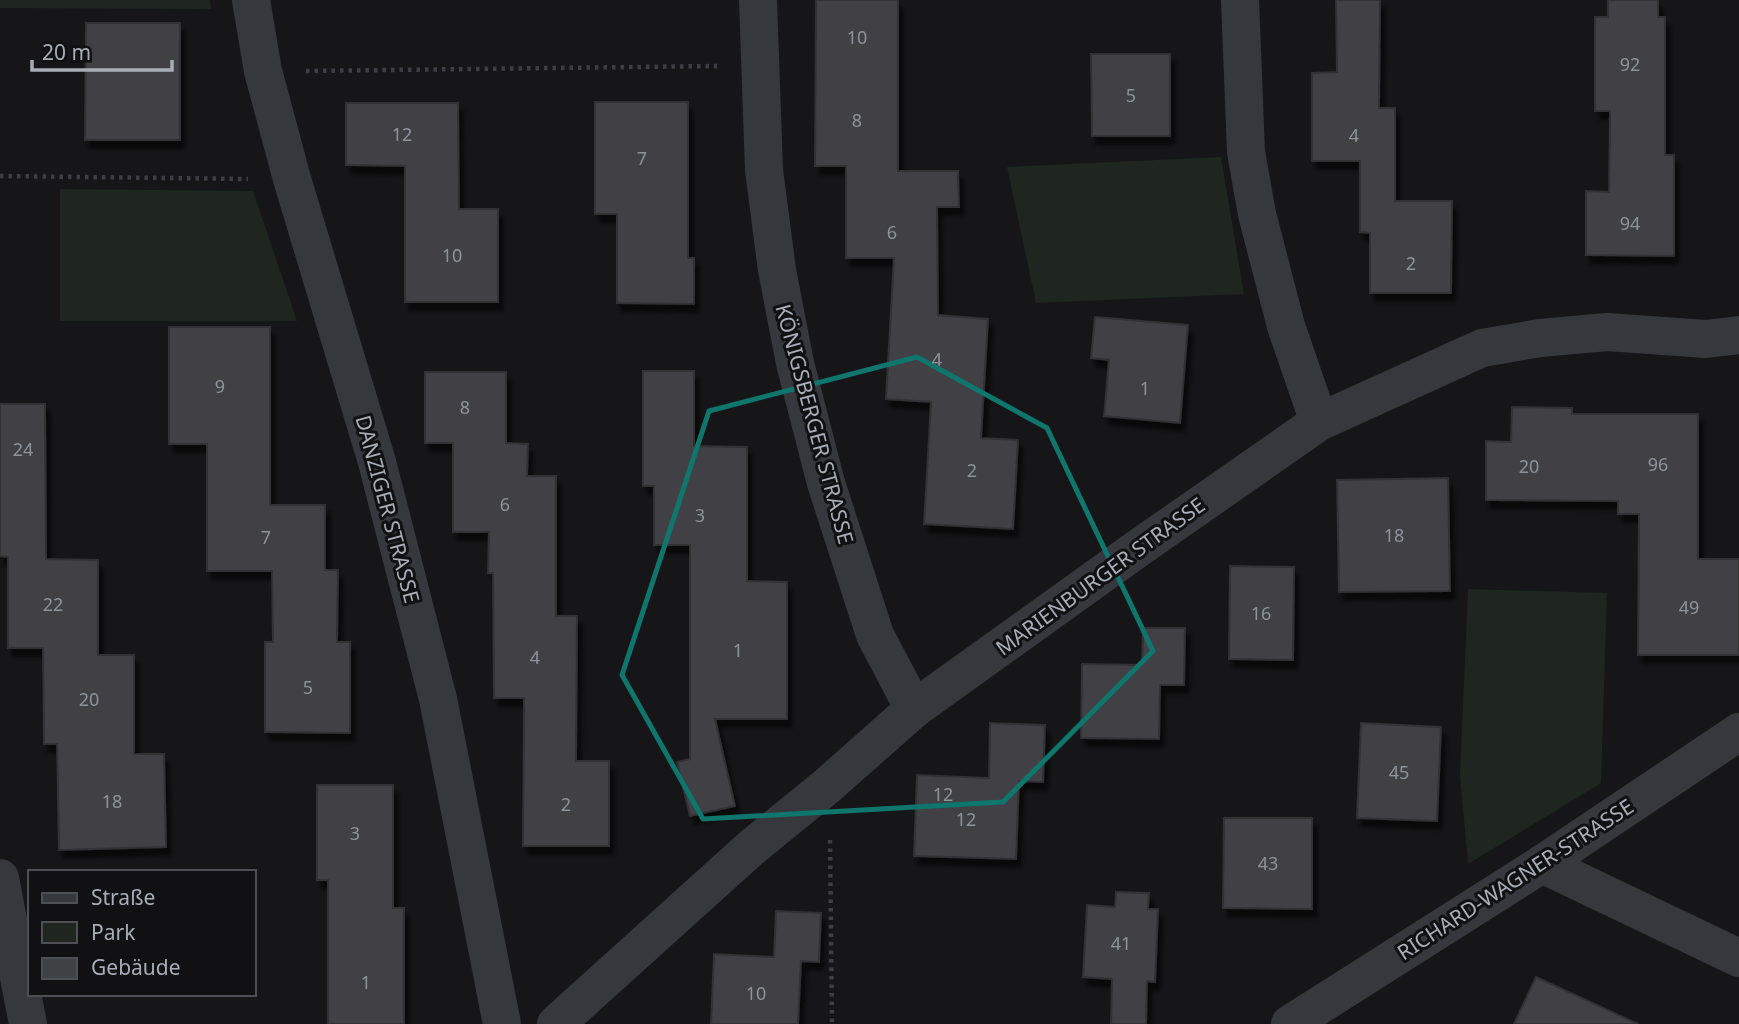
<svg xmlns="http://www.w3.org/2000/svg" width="1739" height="1024" viewBox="0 0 1739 1024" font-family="'Noto Sans',sans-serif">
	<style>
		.green { fill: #1e261f }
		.building { fill: #404145; stroke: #303034; stroke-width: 2; filter: url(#shadow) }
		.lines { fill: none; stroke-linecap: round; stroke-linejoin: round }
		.path { stroke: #3d3f44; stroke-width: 4.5; stroke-dasharray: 3.5 5; stroke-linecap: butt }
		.minor { stroke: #37383d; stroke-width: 38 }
		.marked { fill: none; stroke: #0f766e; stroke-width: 5; stroke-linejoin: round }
		.labels { text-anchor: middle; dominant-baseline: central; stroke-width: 6; stroke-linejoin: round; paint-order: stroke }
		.number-label { font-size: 18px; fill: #8e929b }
		.street-label { font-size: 21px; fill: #a8adb8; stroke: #111113 }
	</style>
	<defs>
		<filter id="shadow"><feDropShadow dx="4.5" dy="8" stdDeviation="2" flood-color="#0009"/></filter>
	</defs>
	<rect width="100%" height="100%" fill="#161618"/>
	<g class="green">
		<polygon points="0,0 210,0 211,9 0,8"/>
		<polygon points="1221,157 1244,294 1036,303 1007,167"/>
		<polygon points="60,189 253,191 297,321 60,321"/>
		<polygon points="1468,589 1607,593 1601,783 1468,864 1460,776"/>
	</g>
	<g class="building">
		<polygon points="816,0 898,0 898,171 958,171 959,207 937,207 938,315 988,319 981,438 1018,440 1013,529 924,524 931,402 886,399 894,258 846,258 846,166 815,166"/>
		<polygon points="1336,0 1380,0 1379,108 1395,108 1395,201 1452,201 1451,293 1370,293 1370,233 1360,232 1360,161 1312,161 1312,73 1337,72"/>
		<polygon points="1608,0 1658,0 1658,17 1665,17 1665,155 1674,155 1674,256 1586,255 1586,191 1609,192 1610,111 1595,111 1595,17 1608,17"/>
		<polygon points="86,23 180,23 180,140 85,140"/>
		<polygon points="1091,54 1170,54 1170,136 1092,136"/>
		<polygon points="595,102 688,102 688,258 694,258 694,304 617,303 617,214 595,214"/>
		<polygon points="346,103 458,103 459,209 498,209 498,302 405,302 405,166 346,165"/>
		<polygon points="1095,317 1188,325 1180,423 1104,416 1109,360 1091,358"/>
		<polygon points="169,327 270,327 270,505 325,505 325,570 338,570 337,642 350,642 350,733 265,732 265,642 273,642 272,571 207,571 207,444 169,444"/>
		<polygon points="643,371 694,371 694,446 747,447 747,581 787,582 787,719 715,719 735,806 690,816 677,762 690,759 690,545 654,545 654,486 643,486"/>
		<polygon points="425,372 506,372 506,443 528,444 527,476 556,476 556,616 577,616 576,761 609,761 609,846 523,846 524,698 494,698 493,573 488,573 489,532 453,532 453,443 425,443"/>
		<polygon points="0,404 45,404 46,559 98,560 98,655 134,655 134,754 164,754 166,847 59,850 57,744 44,744 43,648 8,648 8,557 0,556"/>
		<polygon points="1512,407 1572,408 1572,414 1698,414 1698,559 1739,559 1739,655 1638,655 1639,514 1618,514 1618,501 1486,500 1486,441 1511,442"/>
		<polygon points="1448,478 1450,591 1339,592 1337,480"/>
		<polygon points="1230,566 1294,567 1293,660 1229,659"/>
		<polygon points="1143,628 1185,628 1184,685 1160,685 1159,739 1081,738 1082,664 1142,665"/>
		<polygon points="990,723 1045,725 1043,782 1019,781 1016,859 914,856 917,775 989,778"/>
		<polygon points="1361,723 1441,727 1437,821 1357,818"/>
		<polygon points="317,785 393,785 393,908 404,908 404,1024 328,1024 328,880 317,880"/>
		<polygon points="1224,818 1312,818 1312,909 1223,908"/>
		<polygon points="1116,892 1149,893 1148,909 1158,909 1155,982 1147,981 1146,1024 1111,1024 1112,979 1083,977 1087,905 1115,907"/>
		<polygon points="776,911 821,913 819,962 801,961 798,1024 711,1024 714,954 774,957"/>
		<polygon points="1536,977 1638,1024 1514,1024"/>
	</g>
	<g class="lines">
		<g class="path">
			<polyline points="306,71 717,66"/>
			<polyline points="0,176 248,179"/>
			<polyline points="830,840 832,1024"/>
		</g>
		<g class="minor">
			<polyline points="251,0 263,71 292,179 377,462 438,699 502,1024"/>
			<polyline points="758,0 764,170 777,270 795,363 826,483 875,635 914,709"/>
			<polyline points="1240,0 1246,152 1257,214 1286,326 1319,422"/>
			<polyline points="1542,864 1739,958"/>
			<polyline points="0,878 28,1024"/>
			<polyline points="556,1024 751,848 827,786 914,709 1137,549 1319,422 1482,348 1540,338 1607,332 1706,339 1739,335"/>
			<polyline points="1290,1024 1542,864 1739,732"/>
		</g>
	</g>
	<path class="marked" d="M 917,357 L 1047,428 L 1153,651 L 1003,802 L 703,819 L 622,675 L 709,411 Z"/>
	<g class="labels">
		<g class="number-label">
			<text x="857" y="37">10</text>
			<text x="1630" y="64">92</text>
			<text x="1131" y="95">5</text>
			<text x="857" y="120">8</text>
			<text x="402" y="134">12</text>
			<text x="1354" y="135">4</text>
			<text x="642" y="158">7</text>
			<text x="1630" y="223">94</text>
			<text x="892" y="232">6</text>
			<text x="452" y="255">10</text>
			<text x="1411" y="263">2</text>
			<text x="937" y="359">4</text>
			<text x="220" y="386">9</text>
			<text x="1145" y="388">1</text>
			<text x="465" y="407">8</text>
			<text x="23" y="449">24</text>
			<text x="1658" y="464">96</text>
			<text x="1529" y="466">20</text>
			<text x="972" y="470">2</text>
			<text x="505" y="504">6</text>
			<text x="700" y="515">3</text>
			<text x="1394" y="535">18</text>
			<text x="266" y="537">7</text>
			<text x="53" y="604">22</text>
			<text x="1689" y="607">49</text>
			<text x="1261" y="613">16</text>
			<text x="738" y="650">1</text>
			<text x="535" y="657">4</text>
			<text x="308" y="687">5</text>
			<text x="89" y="699">20</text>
			<text x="1399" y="772">45</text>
			<text x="943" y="794">12</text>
			<text x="112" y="801">18</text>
			<text x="566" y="804">2</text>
			<text x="966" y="819">12</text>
			<text x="355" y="833">3</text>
			<text x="1268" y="863">43</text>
			<text x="1121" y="943">41</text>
			<text x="366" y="982">1</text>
			<text x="756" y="993">10</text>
		</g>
		<g class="street-label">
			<text transform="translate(815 424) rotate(75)">KÖNIGSBERGER STRASSE</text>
			<text transform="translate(388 509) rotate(75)">DANZIGER STRASSE</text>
			<text transform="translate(1100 576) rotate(-36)">MARIENBURGER STRASSE</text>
			<text transform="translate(1515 879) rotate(-33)">RICHARD-WAGNER-STRASSE</text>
		</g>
	</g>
	<rect x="28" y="870" width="228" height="126" fill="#111113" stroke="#4d4f55" stroke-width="2"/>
	<rect x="42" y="893" width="35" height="10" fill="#37383d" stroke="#4d4f55" stroke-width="2"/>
	<text x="91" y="905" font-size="21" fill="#a8adb8">Straße</text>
	<rect x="42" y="922" width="35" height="21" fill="#1e261f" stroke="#4d4f55" stroke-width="2"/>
	<text x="91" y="940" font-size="21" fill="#a8adb8">Park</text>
	<rect x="42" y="958" width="35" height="21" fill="#404145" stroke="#4d4f55" stroke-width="2"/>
	<text x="91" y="975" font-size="21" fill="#a8adb8">Gebäude</text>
	<path d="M32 60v10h140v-10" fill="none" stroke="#a8adb8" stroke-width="3.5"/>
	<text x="42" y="60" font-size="21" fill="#a8adb8" stroke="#111113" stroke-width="5" paint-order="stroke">20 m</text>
</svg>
